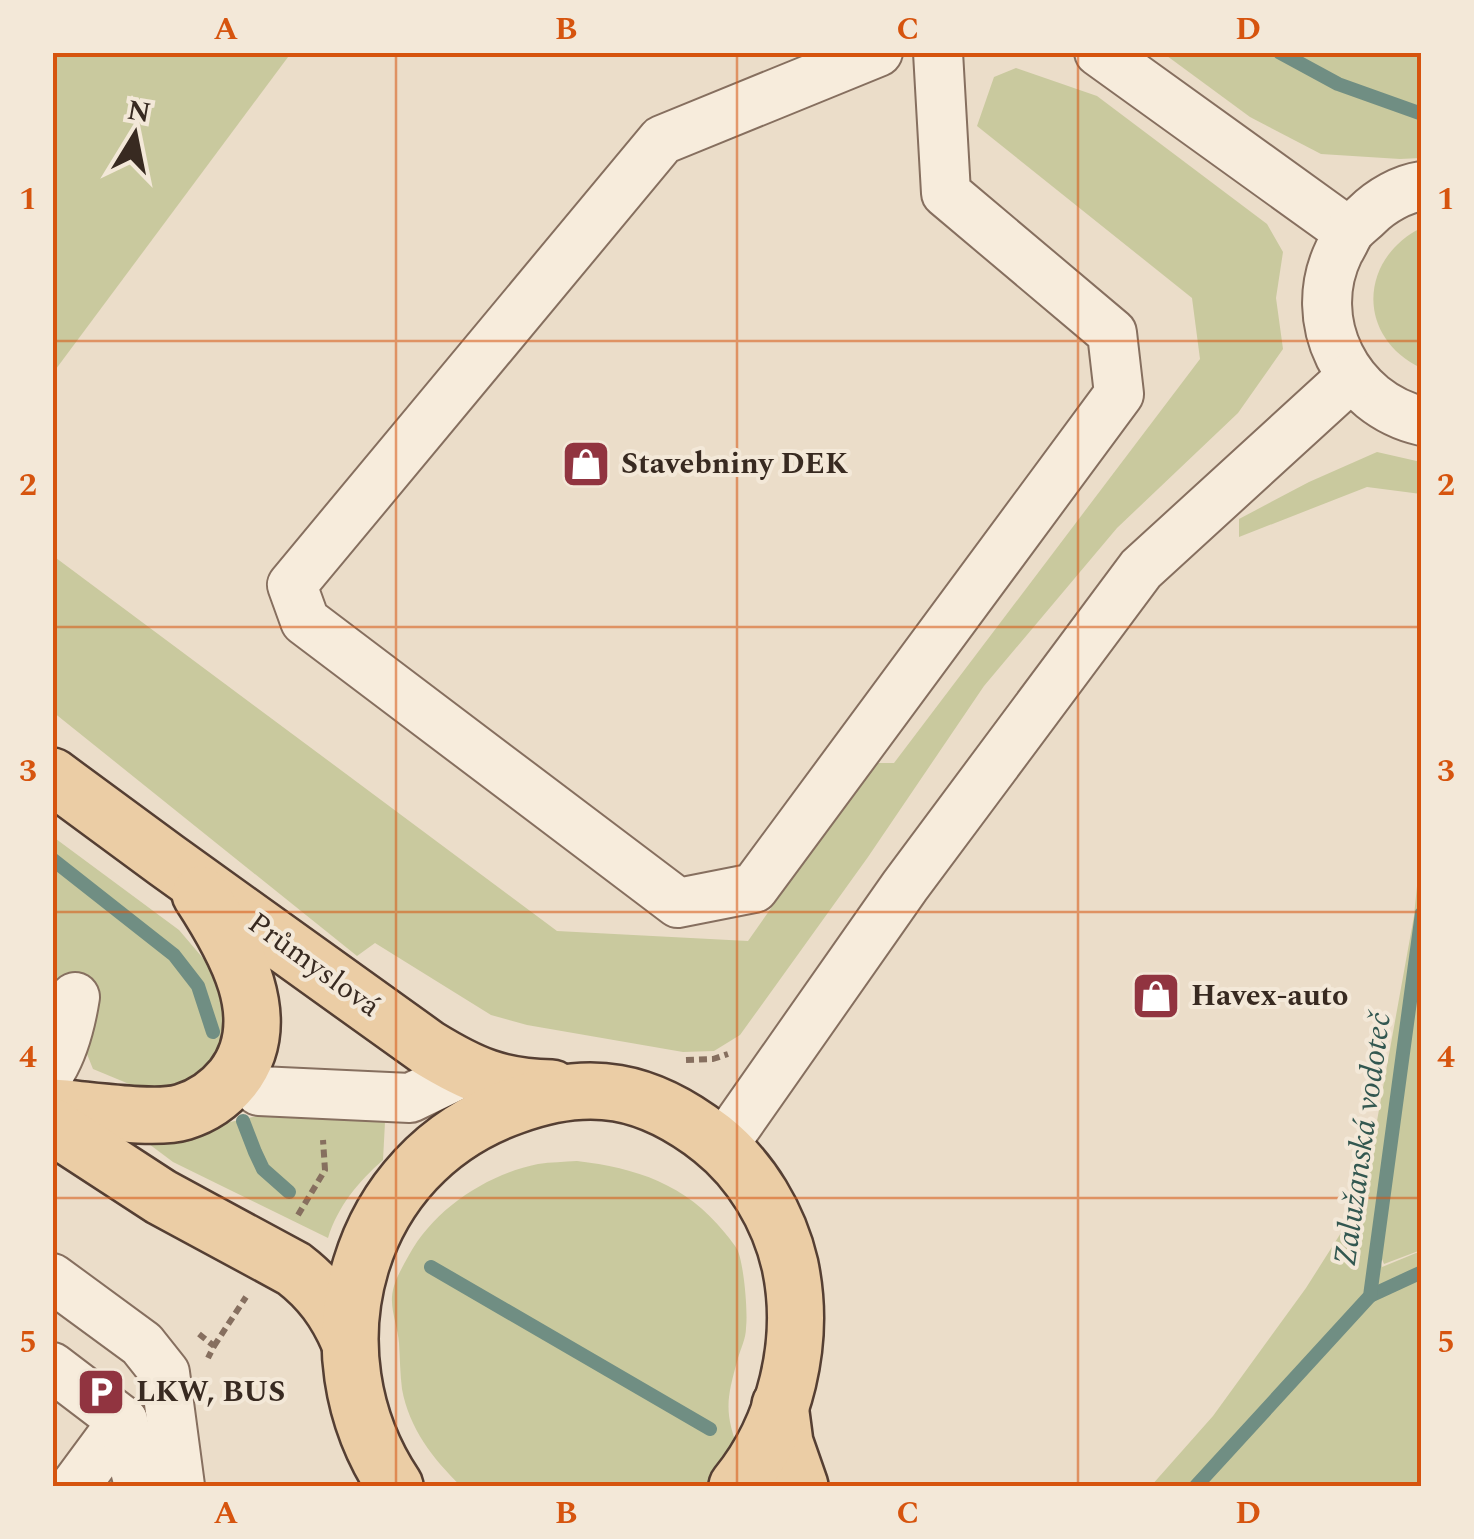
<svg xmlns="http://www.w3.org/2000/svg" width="1474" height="1539" viewBox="0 0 1474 1539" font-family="Spectral,serif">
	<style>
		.green { fill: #c9c99e }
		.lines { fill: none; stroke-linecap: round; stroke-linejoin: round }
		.stream { stroke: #708e83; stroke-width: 14 }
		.minor-casing { stroke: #866f5f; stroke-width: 52 }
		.major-casing { stroke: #553f33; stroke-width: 60 }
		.path { stroke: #866f5f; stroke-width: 6; stroke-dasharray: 8 5; stroke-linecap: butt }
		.minor { stroke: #f7ecdc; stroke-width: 48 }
		.major { stroke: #ebcda5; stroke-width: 55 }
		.grid { fill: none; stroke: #d6540e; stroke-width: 2.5; stroke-opacity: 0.55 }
		.labels { text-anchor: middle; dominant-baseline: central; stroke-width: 8; stroke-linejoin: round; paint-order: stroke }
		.poi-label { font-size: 30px; font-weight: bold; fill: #382a21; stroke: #f3e8d8; text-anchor: start }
		.street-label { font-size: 30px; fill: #382a21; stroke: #f3e8d8 }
		.water-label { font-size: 32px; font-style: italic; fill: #325750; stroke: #f3e8d8 }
		.neatline { fill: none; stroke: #d6540e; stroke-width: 4 }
		.grid-label { font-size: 32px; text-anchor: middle; font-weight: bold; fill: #d6540e }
	</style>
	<rect width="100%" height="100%" fill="#ebddc9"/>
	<g class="green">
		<polygon points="53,52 291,53 53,373 52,53"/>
		<polygon points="1163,53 1421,53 1421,158 1400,159 1321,154 1250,117"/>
		<polygon points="1016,68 1097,96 1267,224 1283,252 1276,298 1283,349 1238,413 1117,528 984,686 868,857 740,1035 714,1051 683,1052 527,1025 491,1015 375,943 357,956 53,712 52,555 557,931 748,941 873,763 894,763 1200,359 1192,298 977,126 994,77"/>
		<path d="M 1421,228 L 1421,368 C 1356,337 1359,259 1421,228 Z"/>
		<polygon points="1377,452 1421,462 1421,494 1367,487 1239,537 1239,519 1309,482"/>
		<polygon points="52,836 179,930 213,970 227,1009 226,1041 212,1066 176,1089 134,1086 93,1069 81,1039 53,993"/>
		<polygon points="1421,846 1421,1250 1384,1264 1377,1247 1382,1267 1421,1251 1421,1486 1151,1486 1213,1416 1306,1288 1358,1206 1373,1143 1414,916"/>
		<path d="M 262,1115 L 385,1122 L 383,1160 C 358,1182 338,1206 328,1238 L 173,1162 L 145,1141 Z"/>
		<path d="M 577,1161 C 636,1168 686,1184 725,1233 C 729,1238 735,1245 738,1251 C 744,1267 748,1311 746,1328 C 746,1338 741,1348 738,1358 C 726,1401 724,1412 740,1454 L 725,1473 L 709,1486 L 461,1486 C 433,1459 409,1428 402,1389 C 400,1374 400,1358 399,1343 C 398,1328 391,1312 392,1297 C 393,1282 402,1268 409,1255 C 434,1209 487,1174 538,1164 C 551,1162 564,1162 577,1161 Z"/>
	</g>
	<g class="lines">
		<g class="stream">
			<polyline points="1279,52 1338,84 1422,114"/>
			<polyline points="52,859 174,955 198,986 213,1032"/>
			<polyline points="243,1121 255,1152 263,1169 289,1192"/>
			<polyline points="431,1267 710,1429"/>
			<polyline points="1370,1296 1422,1272"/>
			<polyline points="1196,1486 1370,1296 1422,913"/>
		</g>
		<g class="minor-casing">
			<g id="minor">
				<polyline points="878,52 662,140 292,585 305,621 678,903 754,888 1119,394 1112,333 946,193 938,52"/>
				<polyline points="1099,52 1349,232"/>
				<path d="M 1422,186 C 1402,189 1381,201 1367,215 C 1362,220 1355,225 1350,231 C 1346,237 1343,245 1339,251 C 1305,321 1347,404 1422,421"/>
				<path d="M 52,1069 C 65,1047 71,1022 75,997"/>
				<polyline points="259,1091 410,1098 466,1071"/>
				<polyline points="722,1147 905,886 1141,569 1351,377"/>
				<polyline points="52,1278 142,1344 165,1373 180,1486"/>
				<polyline points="52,1367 123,1421 75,1486"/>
				<polyline points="123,1421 139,1486"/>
			</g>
		</g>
		<g class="major-casing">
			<g id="major">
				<path d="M 52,776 L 166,860 L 428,1048 C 472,1075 500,1087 552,1088"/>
				<path d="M 52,1107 C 85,1109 154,1121 183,1112 C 203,1106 220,1094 233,1078 C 278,1020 234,946 200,894"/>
				<path d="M 52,1126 L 161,1197 L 294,1269 C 320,1289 336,1311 349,1341"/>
				<polyline points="780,1405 785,1443 800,1486"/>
				<path d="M 395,1486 C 304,1350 355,1162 514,1106 C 590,1078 648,1089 712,1139 C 751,1170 779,1217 790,1265 C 806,1341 786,1426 737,1486"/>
			</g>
		</g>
		<g class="path">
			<polyline points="686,1060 713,1059 728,1054"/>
			<polyline points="298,1215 325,1170 323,1140"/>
			<polyline points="199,1334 214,1346 208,1358"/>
			<polyline points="214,1346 246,1297"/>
		</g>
		<use href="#minor" class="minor"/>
		<use href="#major" class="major"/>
	</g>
	<path class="grid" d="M 396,52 L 396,1486M 737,52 L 737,1486M 1078,52 L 1078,1486M 52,341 L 1422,341M 52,627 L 1422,627M 52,912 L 1422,912M 52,1198 L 1422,1198"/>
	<defs>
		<g id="shop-square" transform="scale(2.5)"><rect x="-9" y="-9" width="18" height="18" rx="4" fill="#913440" stroke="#f3e8d8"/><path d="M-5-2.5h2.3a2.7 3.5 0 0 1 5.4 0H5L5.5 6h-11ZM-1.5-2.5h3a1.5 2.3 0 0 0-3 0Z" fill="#fff"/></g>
		<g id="parking-square" transform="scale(2.5)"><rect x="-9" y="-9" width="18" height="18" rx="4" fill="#913440" stroke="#f3e8d8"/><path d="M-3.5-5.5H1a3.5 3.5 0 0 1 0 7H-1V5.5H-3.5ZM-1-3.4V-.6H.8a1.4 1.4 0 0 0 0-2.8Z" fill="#fff"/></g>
	</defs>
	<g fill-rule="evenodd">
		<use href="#shop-square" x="586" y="464"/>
		<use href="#shop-square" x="1156" y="996"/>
		<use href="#parking-square" x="101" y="1392"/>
	</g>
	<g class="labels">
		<g class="poi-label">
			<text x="621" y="464">Stavebniny DEK</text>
			<text x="1191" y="996">Havex-auto</text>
			<text x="136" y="1392">LKW, BUS</text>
		</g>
		<g class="street-label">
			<text transform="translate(314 965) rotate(36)">Průmyslová</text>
		</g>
		<g class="water-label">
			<text transform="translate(1363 1139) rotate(-82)">Zalužanská vodoteč</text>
		</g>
	</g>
	<rect width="1474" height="1539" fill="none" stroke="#f3e8d8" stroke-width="110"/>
	<g transform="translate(135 135) rotate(10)" stroke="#f3e8d8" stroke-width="8" paint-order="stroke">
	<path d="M0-8L18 38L0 25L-18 38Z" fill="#382a21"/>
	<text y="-15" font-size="28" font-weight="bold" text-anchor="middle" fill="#382a21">N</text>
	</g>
	<rect x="55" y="55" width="1364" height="1429" class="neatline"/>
	<g class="grid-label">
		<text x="226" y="39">A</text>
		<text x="566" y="39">B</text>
		<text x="908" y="39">C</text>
		<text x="1248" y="39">D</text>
		<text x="28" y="209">1</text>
		<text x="1446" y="209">1</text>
		<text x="28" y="495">2</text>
		<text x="1446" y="495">2</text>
		<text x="28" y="781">3</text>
		<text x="1446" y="781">3</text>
		<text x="28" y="1067">4</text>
		<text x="1446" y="1067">4</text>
		<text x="28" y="1352">5</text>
		<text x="1446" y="1352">5</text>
		<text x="226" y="1523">A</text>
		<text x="566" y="1523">B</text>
		<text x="908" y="1523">C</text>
		<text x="1248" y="1523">D</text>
	</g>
</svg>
